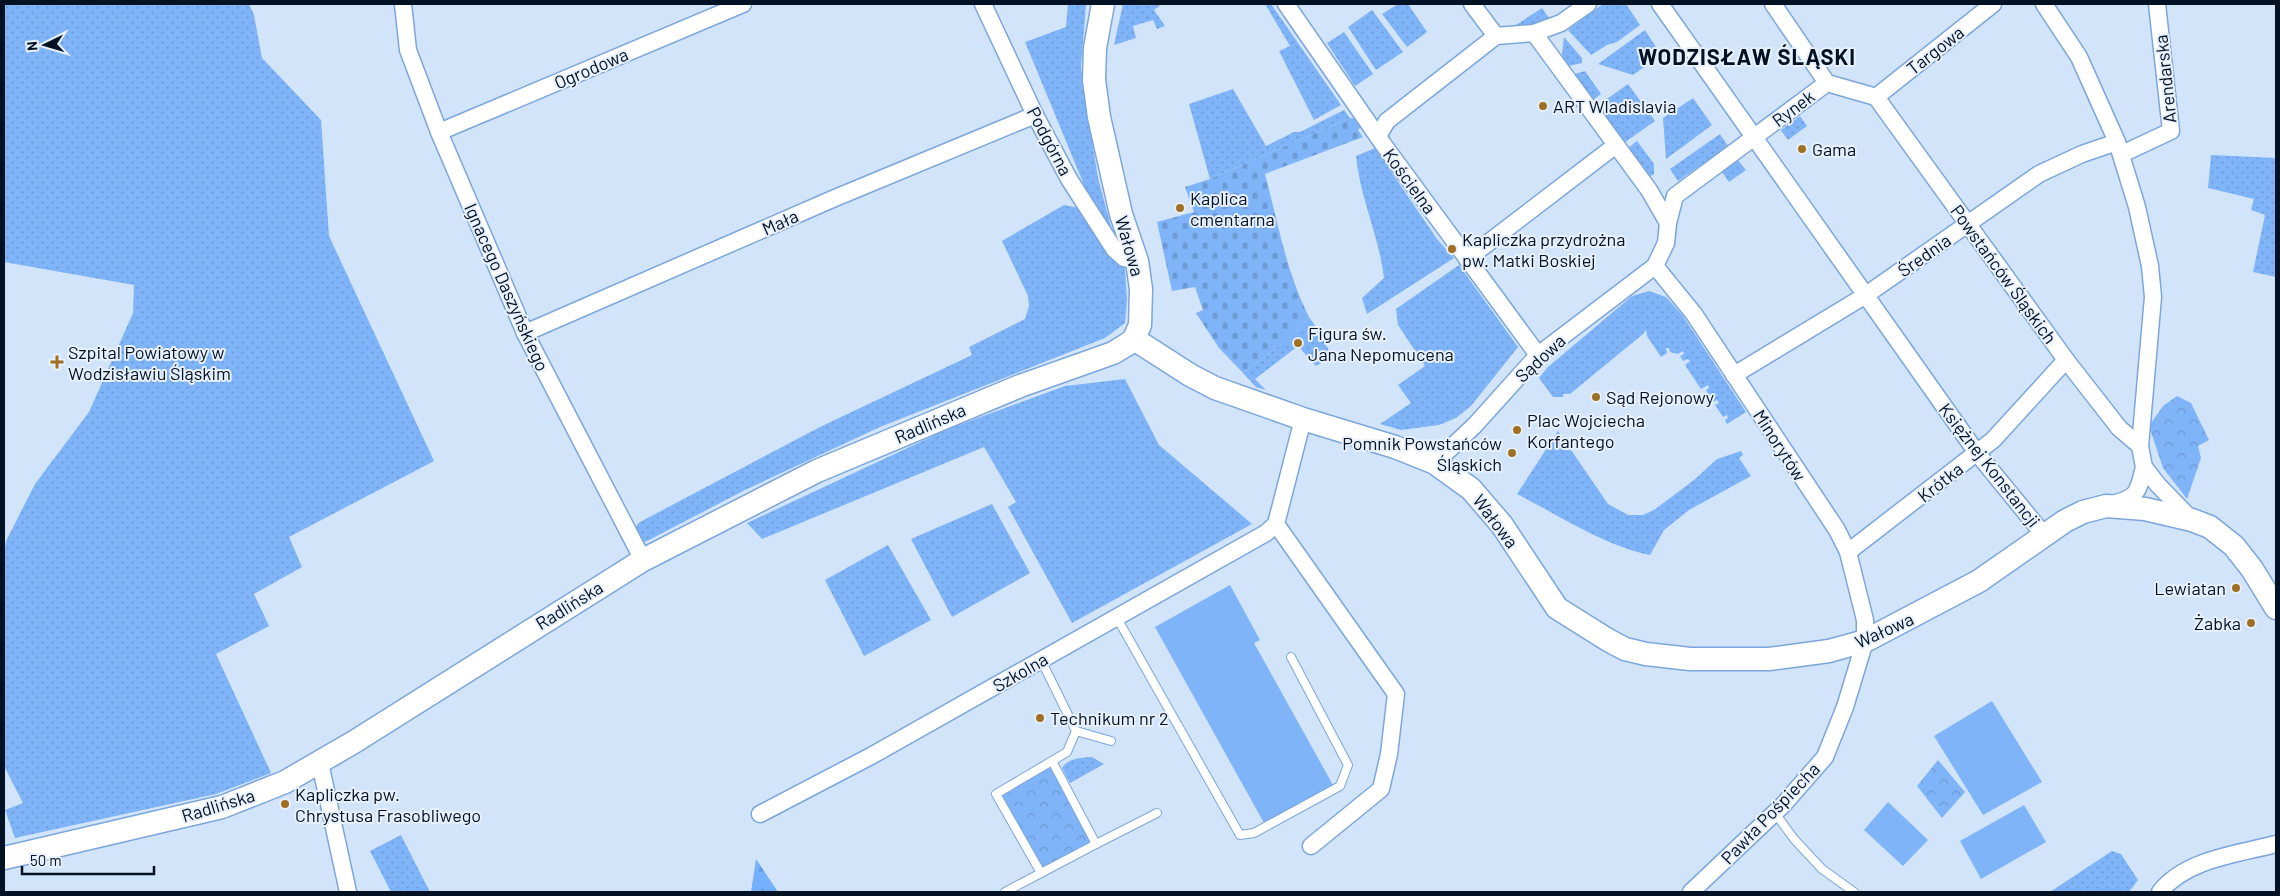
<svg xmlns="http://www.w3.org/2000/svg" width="2280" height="896" viewBox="0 0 2280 896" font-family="Barlow,sans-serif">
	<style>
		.grass { fill: url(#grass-dots) }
		.forest { fill: url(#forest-firs) }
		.cemetery { fill: url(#cemetery-stones) }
		.park { fill: url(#park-crowns) }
		.pitch { fill: #7fb4f8 }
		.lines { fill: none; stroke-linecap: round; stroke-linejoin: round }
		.lane-casing { stroke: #7ca6db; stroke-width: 10 }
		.street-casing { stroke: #7ca6db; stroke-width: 19 }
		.secondary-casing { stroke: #7ca6db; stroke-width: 25 }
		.lane { stroke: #fff; stroke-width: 8 }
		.street { stroke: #fff; stroke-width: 16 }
		.secondary { stroke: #fff; stroke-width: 22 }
		.poi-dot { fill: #9f7023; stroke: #e7f0fb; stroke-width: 2 }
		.labels { text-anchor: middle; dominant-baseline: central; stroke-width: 4; stroke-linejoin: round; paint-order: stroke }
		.street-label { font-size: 18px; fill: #031124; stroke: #e7f0fb }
		.poi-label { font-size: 18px; fill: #031124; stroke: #e7f0fb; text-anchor: start }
		.district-label { font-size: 22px; font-weight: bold; letter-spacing: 1px; fill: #031124; stroke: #e7f0fb }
	</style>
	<defs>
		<pattern id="grass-dots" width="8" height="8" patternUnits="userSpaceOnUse" patternTransform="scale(1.25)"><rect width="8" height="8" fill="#7fb4f8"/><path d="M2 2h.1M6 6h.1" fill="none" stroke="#6c9ad4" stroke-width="1.8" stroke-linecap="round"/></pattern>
		<pattern id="forest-firs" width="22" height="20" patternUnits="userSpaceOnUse" patternTransform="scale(1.25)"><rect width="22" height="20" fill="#74b0fb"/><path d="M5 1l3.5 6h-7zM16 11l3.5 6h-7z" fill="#6396d7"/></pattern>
		<pattern id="cemetery-stones" width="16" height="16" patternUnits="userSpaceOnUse" patternTransform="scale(1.25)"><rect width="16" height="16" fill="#7fb4f8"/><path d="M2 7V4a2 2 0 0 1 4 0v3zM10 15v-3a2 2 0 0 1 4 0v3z" fill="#6c9ad4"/></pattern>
		<pattern id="park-crowns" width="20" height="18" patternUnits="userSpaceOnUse" patternTransform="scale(1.25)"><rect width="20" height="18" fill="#7fb4f8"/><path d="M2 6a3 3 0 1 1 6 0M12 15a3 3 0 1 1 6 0" fill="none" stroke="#6c9ad4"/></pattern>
	</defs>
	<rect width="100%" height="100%" fill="#d2e4fa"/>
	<g class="grass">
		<polygon points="4,4 249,4 254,15 262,58 321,120 329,236 434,461 289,537 302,567 254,594 269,626 216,654 271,773 216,794 15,838 5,810 23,803 4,766 4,555 6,541 35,484 89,412 133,313 134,285 4,262"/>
		<polygon points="1068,4 1086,4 1081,67 1085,99 1098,178 1115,241 1094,209 1025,42 1066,27"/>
		<polygon points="1123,4 1162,4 1154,10 1165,26 1157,29 1153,20 1133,26 1136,38 1114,45"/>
		<polygon points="1265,4 1271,4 1341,105 1314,120 1279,51 1290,46"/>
		<polygon points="1398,4 1408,4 1427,32 1407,47 1382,14"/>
		<polygon points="1603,4 1626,4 1640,25 1617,42 1607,45 1591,55 1568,30"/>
		<polygon points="1542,8 1549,18 1534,27 1516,25"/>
		<polygon points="1372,10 1403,52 1376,70 1348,27"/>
		<polygon points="1645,30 1661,55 1633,75 1598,64"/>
		<polygon points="1344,32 1373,74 1355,86 1327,43"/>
		<polygon points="1564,37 1582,58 1582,63 1568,66 1562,55"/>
		<polygon points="1585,71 1601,94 1593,100 1574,74"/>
		<polygon points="1628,84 1655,121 1624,143 1597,106"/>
		<polygon points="1233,89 1266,146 1294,132 1300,132 1344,110 1350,118 1210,179 1189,104"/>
		<polygon points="1693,98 1712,125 1666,159 1663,118"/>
		<polygon points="1800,116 1807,126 1788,140 1781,130"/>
		<polygon points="1720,134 1728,146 1678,181 1670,169"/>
		<polygon points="1637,141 1654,164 1654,174 1649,177 1628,148"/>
		<path d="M 1375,148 L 1437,239 L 1454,258 L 1367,314 L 1362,298 L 1384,278 C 1379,236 1360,198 1356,156 Z"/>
		<polygon points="2211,155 2276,158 2276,277 2253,272 2265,215 2251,210 2254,199 2208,188"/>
		<polygon points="1738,160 1746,170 1729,182 1722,172"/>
		<path d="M 1064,205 L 1080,208 L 1118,263 L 1125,268 L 1127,299 L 1125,323 L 1105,338 L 880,427 L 745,490 L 647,541 L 643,542 C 636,538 636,533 637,525 L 640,522 L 820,427 L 972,355 L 969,347 L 1025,319 L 1029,306 L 1028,296 L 1002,241 Z"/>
		<polygon points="1459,265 1518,347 1471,406 1456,418 1439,425 1401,430 1380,424 1411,403 1398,385 1425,366 1398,325 1396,309"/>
		<polygon points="1649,291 1666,297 1683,316 1746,412 1727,424 1725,420 1728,418 1727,415 1723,417 1715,405 1719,403 1717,400 1713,402 1706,390 1709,388 1708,385 1701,389 1685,365 1690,361 1688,359 1683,361 1680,356 1684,354 1683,351 1678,354 1670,352 1669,348 1666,348 1667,353 1661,357 1647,336 1646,330 1643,334 1570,394 1563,394 1563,397 1553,397 1539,378 1548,367 1632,296"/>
		<polygon points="1309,317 1326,342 1325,344 1333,356 1316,366 1298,346 1255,379 1266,390 1256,387 1243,373 1290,337"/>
		<polygon points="1125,379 1159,445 1252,524 1072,623 1008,507 1016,502 984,447 762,539 747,523 948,429 1065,386"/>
		<path d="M 1558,431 L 1608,504 L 1628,515 L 1643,515 L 1654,510 L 1694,480 L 1717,459 L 1741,451 L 1743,455 L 1739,458 L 1751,476 L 1689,510 L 1664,530 L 1650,555 C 1605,546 1558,515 1517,494 Z"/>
		<polygon points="992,504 1030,573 952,617 911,539"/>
		<polygon points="888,545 931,620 864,656 825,580"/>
		<path d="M 1092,757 L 1104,764 L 1070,783 L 1062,768 C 1068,758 1081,758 1092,757 Z"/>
		<polygon points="401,835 430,892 391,892 370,851"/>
		<polygon points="2112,851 2121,854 2138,880 2129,892 2050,892"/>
	</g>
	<polygon class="forest" points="756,859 778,892 751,892"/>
	<path class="cemetery" d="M 1350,118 L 1358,119 L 1362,126 L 1358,130 L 1363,137 L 1265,174 C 1278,223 1286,271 1309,317 L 1290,337 L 1243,373 L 1219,348 L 1196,313 L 1203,310 L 1195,287 L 1172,291 L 1157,222 L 1194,212 L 1185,187 L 1210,179 Z"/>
	<g class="park">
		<polygon points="2177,396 2191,403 2209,440 2198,446 2201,458 2187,499 2163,468 2149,426 2163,406"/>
		<polygon points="1938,760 1965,792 1942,818 1917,786"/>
		<polygon points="1052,761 1096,844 1041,873 996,794"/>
	</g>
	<g class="pitch">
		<polygon points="1230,585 1260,640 1254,643 1333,785 1264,823 1155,627"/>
		<polygon points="1992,701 2042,782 1983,815 1934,736"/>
		<polygon points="1888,802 1928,840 1903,866 1864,830"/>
		<polygon points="2024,805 2046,842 1981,879 1960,841"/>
	</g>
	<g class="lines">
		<g class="lane-casing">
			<g id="lane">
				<polyline points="1117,618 1240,835 1254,833 1340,786 1348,765 1291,657"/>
				<polyline points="1041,660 1076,731 1111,741"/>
				<polyline points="1076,731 1067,752 1052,761 1096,844 1157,813"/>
				<polyline points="1052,761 996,794 1041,873 1096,844"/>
				<polyline points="1775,813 1794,839 1822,869 1854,892"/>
				<polyline points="1005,892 1041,873"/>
			</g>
		</g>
		<g class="street-casing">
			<g id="street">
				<polyline points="403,4 408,50 439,132 525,333 643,560"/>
				<polyline points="983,4 1035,115 1069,179 1114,249 1124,258 1137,261"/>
				<polyline points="1286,4 1383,144 1538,355"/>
				<polyline points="1472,4 1496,36"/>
				<polyline points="1660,4 1977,453 2044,535"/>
				<polyline points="1773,4 1827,83"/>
				<polyline points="2044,4 2079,57 2117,142 2137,207 2150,266 2153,297 2140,446 2144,467 2158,485 2192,520"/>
				<polyline points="1534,33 1561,23 1588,4"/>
				<polyline points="1827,83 1876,97"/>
				<polyline points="1876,97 2066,360 2119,428 2140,446"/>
				<polyline points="1876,97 1993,4"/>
				<polyline points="439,132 743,4"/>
				<polyline points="1378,136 1387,121 1496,36 1534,33 1649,190 1668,223"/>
				<polyline points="2122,154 2171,131 2157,4"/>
				<polyline points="1467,259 1616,145"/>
				<polyline points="1655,266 1694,314 1837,530 1848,552 1865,620 1865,641 1845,707 1825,757 1783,805 1691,892"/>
				<polyline points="525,333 835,198 1035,115"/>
				<polyline points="1734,375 1866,295 2039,174 2082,154 2117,142"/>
				<polyline points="1435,463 1475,425 1538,355 1655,266 1666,243 1668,223 1675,196 1827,83"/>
				<path d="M 2112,504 C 2138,498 2138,492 2144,467"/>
				<polyline points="1276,524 1396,694 1389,754 1381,789 1311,846"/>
				<polyline points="1848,552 1993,440 2066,360"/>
				<polyline points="320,763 348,892"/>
				<polyline points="760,814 871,756 1266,533 1276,524 1303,419"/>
				<path d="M 2160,892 C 2186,859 2238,854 2276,844"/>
			</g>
		</g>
		<g class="secondary-casing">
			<g id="secondary">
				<polyline points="1134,339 1190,375 1215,388 1303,419 1395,447 1435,463 1471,489 1502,525 1557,608 1608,640 1625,649 1646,654 1690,659 1769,659 1829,651 1865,641 1979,581 2065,521 2083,512 2106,506 2145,509 2192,520 2210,527 2234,546 2252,569 2276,608"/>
				<polyline points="4,858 222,807 285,782 354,742 643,560 817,471 1020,386 1113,353 1128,344 1134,339 1140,325 1141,289 1137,261 1121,214 1099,117 1094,80 1095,48 1103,4"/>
			</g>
		</g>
		<use href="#lane" class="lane"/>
		<use href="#street" class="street"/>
		<use href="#secondary" class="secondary"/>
	</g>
	<g class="poi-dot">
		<circle cx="1543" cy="106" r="5"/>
		<circle cx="1802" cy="149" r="5"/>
		<circle cx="1180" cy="208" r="5"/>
		<circle cx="1452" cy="249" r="5"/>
		<circle cx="1298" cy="343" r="5"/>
		<path d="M54.5 354.5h5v5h5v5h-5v5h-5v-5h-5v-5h5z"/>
		<circle cx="1596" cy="397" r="5"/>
		<circle cx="1517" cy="430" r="5"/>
		<circle cx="1512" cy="453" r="5"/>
		<circle cx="2236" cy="588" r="5"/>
		<circle cx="2251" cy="623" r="5"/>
		<circle cx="1040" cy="718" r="5"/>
		<circle cx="285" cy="804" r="5"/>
	</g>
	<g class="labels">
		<g class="street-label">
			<text transform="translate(1935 50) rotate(-38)">Targowa</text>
			<text transform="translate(591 68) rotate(-23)">Ogrodowa</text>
			<text transform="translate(2165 79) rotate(-96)">Arendarska</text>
			<text transform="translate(1793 108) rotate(-37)">Rynek</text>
			<text transform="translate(1050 141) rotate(62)">Podgórna</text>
			<text transform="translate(1410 181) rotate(54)">Kościelna</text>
			<text transform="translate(780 222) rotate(-24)">Mała</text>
			<text transform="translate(1130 246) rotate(74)">Wałowa</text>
			<text transform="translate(1924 255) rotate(-35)">Średnia</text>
			<text transform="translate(2004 274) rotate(54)">Powstańców Śląskich</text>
			<text transform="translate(507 287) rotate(66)">Ignacego Daszyńskiego</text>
			<text transform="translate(1540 358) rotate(-43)">Sądowa</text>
			<text transform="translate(930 423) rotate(-23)">Radlińska</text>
			<text transform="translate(1780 445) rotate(57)">Minorytów</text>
			<text transform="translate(1990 465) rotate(52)">Księżnej Konstancji</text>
			<text transform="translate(1940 482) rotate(-38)">Krótka</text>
			<text transform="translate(1496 521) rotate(53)">Wałowa</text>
			<text transform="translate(569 605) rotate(-32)">Radlińska</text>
			<text transform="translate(1884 630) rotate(-24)">Wałowa</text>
			<text transform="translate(1020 672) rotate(-30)">Szkolna</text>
			<text transform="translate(218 805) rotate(-17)">Radlińska</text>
			<text transform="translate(1770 813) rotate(-46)">Pawła Pośpiecha</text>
		</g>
		<g class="poi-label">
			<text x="1553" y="106">ART Wladislavia</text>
			<text x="1812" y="149">Gama</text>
			<text x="1190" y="198">Kaplica<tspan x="1190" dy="21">cmentarna</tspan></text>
			<text x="1462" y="239">Kapliczka przydrożna<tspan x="1462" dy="21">pw. Matki Boskiej</tspan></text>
			<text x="1308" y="333">Figura św.<tspan x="1308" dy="21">Jana Nepomucena</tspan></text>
			<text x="68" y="352">Szpital Powiatowy w<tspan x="68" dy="21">Wodzisławiu Śląskim</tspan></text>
			<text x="1606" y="397">Sąd Rejonowy</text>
			<text x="1527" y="420">Plac Wojciecha<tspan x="1527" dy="21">Korfantego</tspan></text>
			<text x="1502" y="443" text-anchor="end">Pomnik Powstańców<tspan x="1502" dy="21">Śląskich</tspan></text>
			<text x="2226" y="588" text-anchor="end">Lewiatan</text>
			<text x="2241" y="623" text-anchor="end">Żabka</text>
			<text x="1050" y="718">Technikum nr 2</text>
			<text x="295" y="794">Kapliczka pw.<tspan x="295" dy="21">Chrystusa Frasobliwego</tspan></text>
		</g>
		<g class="district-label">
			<text x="1747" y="56">WODZISŁAW ŚLĄSKI</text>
		</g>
	</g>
	<rect width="2280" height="896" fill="none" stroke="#031124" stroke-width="10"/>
	<g transform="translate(45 45) rotate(265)" stroke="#e7f0fb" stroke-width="4" paint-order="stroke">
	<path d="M0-4L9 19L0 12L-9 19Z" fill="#031124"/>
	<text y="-8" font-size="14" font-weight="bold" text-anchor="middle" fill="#031124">N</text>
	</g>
	<path d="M22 866v8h132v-8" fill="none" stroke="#031124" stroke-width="2.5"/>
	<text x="30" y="866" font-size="15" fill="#031124" stroke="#e7f0fb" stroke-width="4" paint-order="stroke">50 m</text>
</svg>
